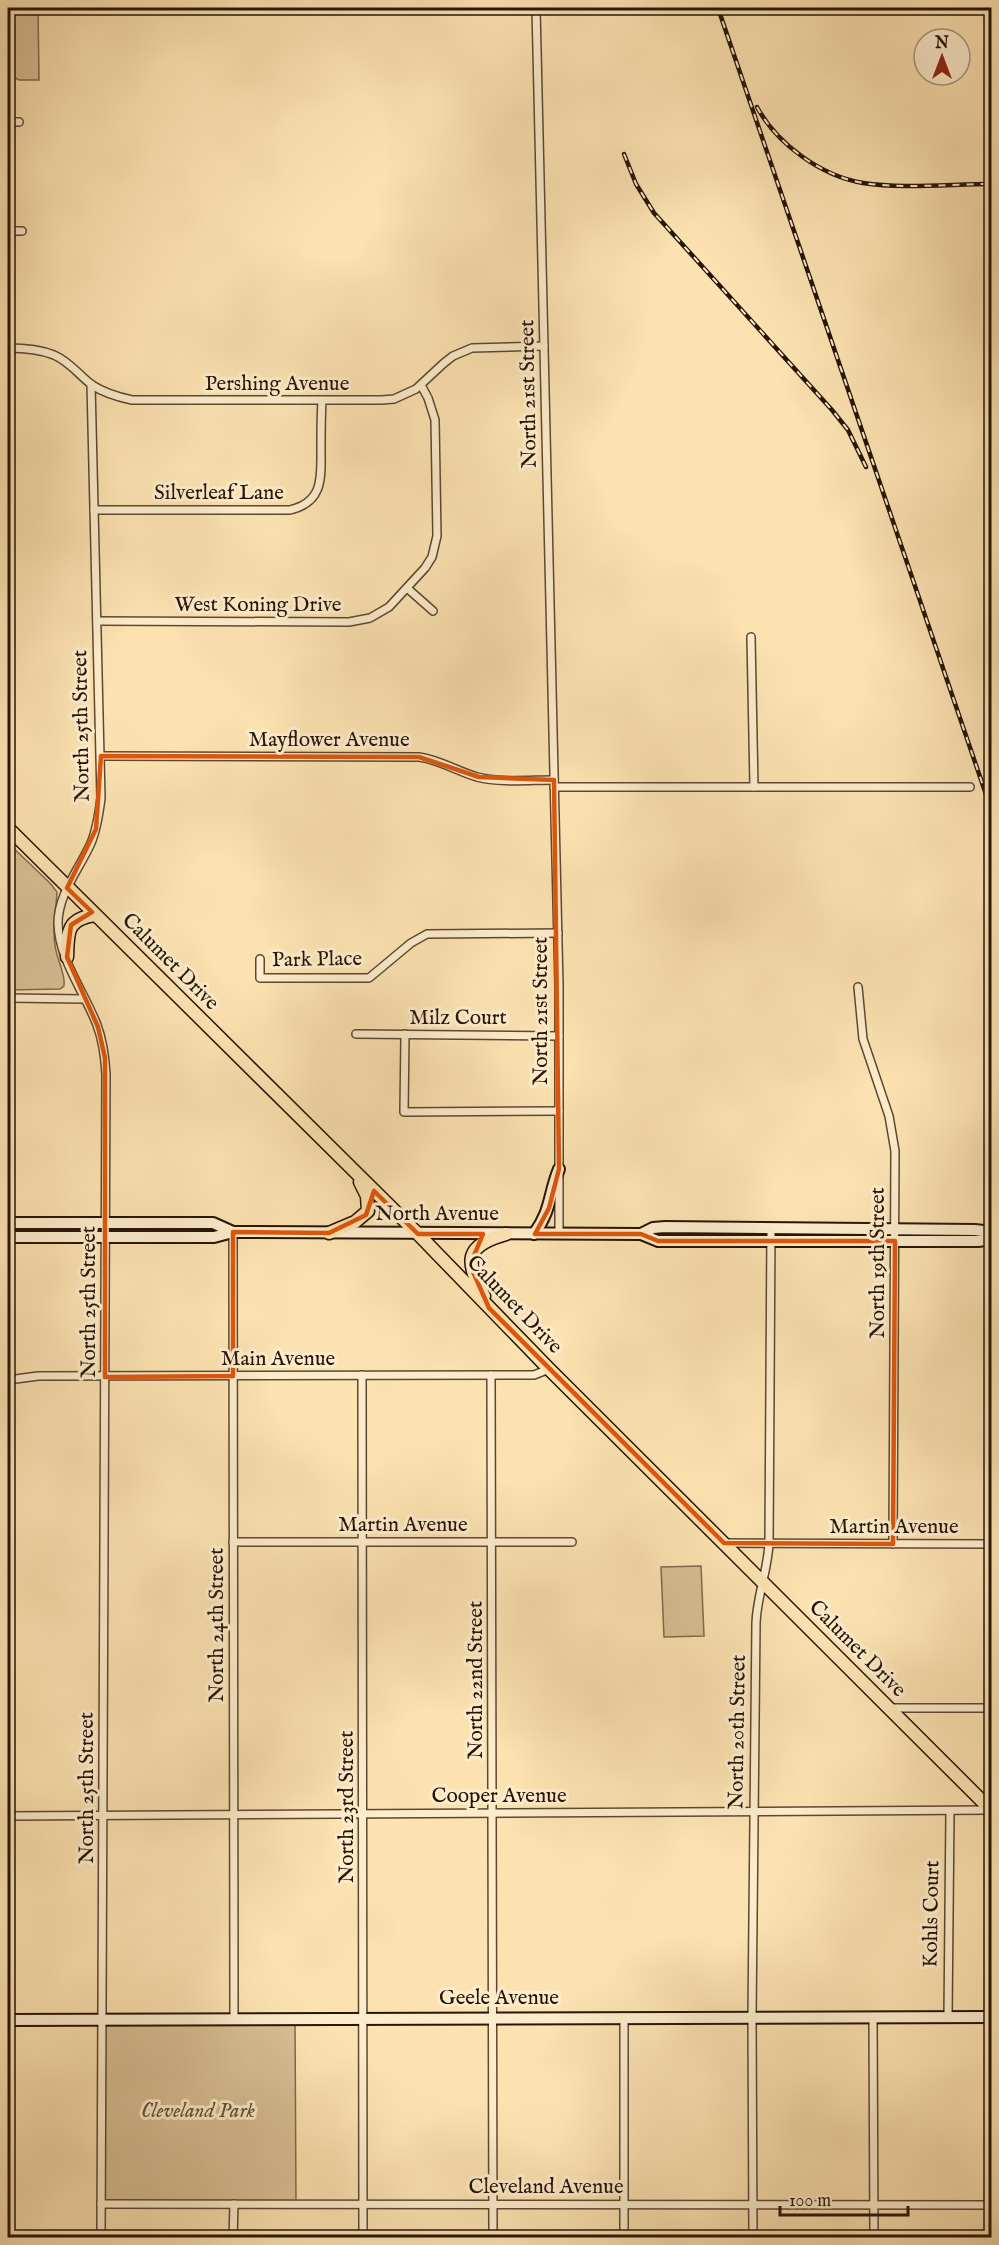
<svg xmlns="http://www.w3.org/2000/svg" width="999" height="2245" viewBox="0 0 999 2245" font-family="'IM FELL English',serif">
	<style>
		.green { fill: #d8bf94; stroke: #7f6a4c; stroke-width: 1.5 }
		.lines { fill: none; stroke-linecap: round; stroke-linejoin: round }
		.street-casing { stroke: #5c4830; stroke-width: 10 }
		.secondary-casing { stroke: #261405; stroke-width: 14 }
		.primary-casing { stroke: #261405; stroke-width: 15 }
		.street { stroke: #fdeccc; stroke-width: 7 }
		.secondary { stroke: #fdeccc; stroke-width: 10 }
		.primary { stroke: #fce2b1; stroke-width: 12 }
		.rail-casing { stroke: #261405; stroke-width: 4.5 }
		.rail { stroke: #fdeccc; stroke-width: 2; stroke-dasharray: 7; stroke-linecap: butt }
		.marked { fill: none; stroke: #de560c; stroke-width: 4.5; stroke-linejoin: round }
		.labels { text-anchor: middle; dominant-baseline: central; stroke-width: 6; stroke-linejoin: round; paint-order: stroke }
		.street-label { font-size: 21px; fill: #261405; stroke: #fdeccc }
		.park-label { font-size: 21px; font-style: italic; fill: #645037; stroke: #fdeccc }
	</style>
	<rect width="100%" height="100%" fill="#fce2b1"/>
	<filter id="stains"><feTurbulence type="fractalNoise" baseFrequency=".00333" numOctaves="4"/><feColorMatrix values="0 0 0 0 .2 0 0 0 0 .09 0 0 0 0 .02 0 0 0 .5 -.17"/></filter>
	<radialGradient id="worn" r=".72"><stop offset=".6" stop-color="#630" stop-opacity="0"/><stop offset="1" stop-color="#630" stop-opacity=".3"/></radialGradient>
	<g class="green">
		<polygon points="8,8 38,8 39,80 19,80 8,74"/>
		<path d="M 8,843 L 50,883 L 57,892 C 56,910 52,927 55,945 C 56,958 66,974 64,986 L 60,989 L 8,990 Z"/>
		<polygon points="701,1566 704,1636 664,1637 661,1567"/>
		<polygon points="295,2018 296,2204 101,2204 102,2019"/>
	</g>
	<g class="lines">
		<g class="street-casing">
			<g id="street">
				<polyline points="536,8 559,986 559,1234"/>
				<polyline points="8,122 19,122"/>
				<polyline points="8,231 22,231"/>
				<path d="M 8,348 C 24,348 39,349 54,355 C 70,362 79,375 92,385 C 104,393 118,397 132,400 L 382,400 L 394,399 L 416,389 L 444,363 L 453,356 L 472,348 L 544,346"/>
				<path d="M 91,384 L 101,798 C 99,814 97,829 91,843 C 80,868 58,894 58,923 C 59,960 84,991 97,1025 C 103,1041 105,1057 106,1074 L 101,2238"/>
				<path d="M 94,510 L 290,510 C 324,502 321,477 321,449 C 321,433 321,417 322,401"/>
				<polyline points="407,588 433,611"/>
				<polyline points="97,621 349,622 370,618 389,607 425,568 432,557 437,536 435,420 428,398 421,385"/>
				<polyline points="751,637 754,787"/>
				<path d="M 101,756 L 419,757 C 440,760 457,771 477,777 C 501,783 529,780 554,780"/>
				<polyline points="554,787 970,787"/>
				<polyline points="260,959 260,978 369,978 411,943 427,934 558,933"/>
				<polyline points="858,987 863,1039 889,1116 895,1151 893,1544"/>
				<polyline points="8,998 84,999"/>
				<polyline points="356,1034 559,1036"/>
				<polyline points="405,1034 404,1112 559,1111"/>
				<polyline points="233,1232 234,2018"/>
				<polyline points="362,1375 363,2238"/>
				<polyline points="491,1375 493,2238"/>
				<polyline points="8,1380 38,1376 534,1375 549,1369"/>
				<polyline points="233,1542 572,1542"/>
				<polyline points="724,1543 992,1544"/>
				<polyline points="889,1708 992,1708"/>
				<polyline points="8,1816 991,1810"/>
				<polyline points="624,2017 624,2238"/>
				<polyline points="873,2017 874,2238"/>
				<polyline points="948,2017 950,1811"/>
				<polyline points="101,2204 992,2205"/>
				<polyline points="233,2238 234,2204"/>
				<path d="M 753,2238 L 752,2017 L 756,1623 C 757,1595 768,1570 769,1543 L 771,1228"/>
			</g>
		</g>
		<g class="secondary-casing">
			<g id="secondary">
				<polyline points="8,1223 213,1223 233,1232"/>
				<path d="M 534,1234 C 552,1209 548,1196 559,1169"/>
				<polyline points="641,1234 658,1241 978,1241 992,1239"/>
				<polyline points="8,1237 214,1237 233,1232 641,1234 653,1228 665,1227 975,1230 992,1232"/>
				<polyline points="8,2020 992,2017"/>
			</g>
		</g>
		<g class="primary-casing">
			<g id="primary">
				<polyline points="8,828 418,1234 549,1369 992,1811"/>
				<path d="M 67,957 C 68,932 66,920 94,915"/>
				<polyline points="329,1233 355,1222 368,1211 367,1196 360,1182"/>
				<path d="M 484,1296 C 465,1260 464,1246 506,1234"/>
			</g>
		</g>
		<use href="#street" class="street"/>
		<use href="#secondary" class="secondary"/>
		<use href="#primary" class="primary"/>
		<g class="rail-casing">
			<g id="rail">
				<polyline points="718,8 992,812"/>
				<path d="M 757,107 C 777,144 821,176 863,183 C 902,189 951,184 992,184"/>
				<polyline points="624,154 636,184 654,213 832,410 848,430 866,467"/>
			</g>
		</g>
		<use href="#rail" class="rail"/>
	</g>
	<path class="marked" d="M 101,756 L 419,757 L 479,777 L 554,780 L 559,1169 L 549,1208 L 535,1234 L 641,1234 L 658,1241 L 895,1241 L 893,1544 L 724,1543 L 489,1308 L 470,1265 L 483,1234 L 418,1234 L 374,1191 L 366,1215 L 329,1233 L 233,1232 L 233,1376 L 105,1377 L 105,1058 L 98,1027 L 67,957 L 71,925 L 92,912 L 67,888 L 96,829 Z"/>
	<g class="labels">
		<g class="street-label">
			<text x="277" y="384">Pershing Avenue</text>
			<text transform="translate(529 394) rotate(-91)">North 21st Street</text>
			<text x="219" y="493">Silverleaf Lane</text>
			<text x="258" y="605">West Koning Drive</text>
			<text transform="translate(82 726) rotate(-91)">North 25th Street</text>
			<text x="329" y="740">Mayflower Avenue</text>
			<text transform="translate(317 960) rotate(-1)">Park Place</text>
			<text transform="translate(170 962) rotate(45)">Calumet Drive</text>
			<text transform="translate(541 1011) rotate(-90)">North 21st Street</text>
			<text x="458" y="1018">Milz Court</text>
			<text x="437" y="1214">North Avenue</text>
			<text transform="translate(878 1263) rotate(-90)">North 19th Street</text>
			<text transform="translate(89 1302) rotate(-90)">North 25th Street</text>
			<text transform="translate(514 1305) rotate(46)">Calumet Drive</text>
			<text x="278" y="1359">Main Avenue</text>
			<text x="403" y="1525">Martin Avenue</text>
			<text x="894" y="1527">Martin Avenue</text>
			<text transform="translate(217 1625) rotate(-90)">North 24th Street</text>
			<text transform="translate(857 1649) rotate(45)">Calumet Drive</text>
			<text transform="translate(476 1680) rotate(-90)">North 22nd Street</text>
			<text transform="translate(738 1732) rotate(-89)">North 20th Street</text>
			<text transform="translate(87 1788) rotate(-90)">North 25th Street</text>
			<text x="499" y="1796">Cooper Avenue</text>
			<text transform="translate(347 1807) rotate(-90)">North 23rd Street</text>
			<text transform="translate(932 1914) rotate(-89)">Kohls Court</text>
			<text x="499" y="1998">Geele Avenue</text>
			<text x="546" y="2187">Cleveland Avenue</text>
		</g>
		<g class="park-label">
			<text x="198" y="2111">Cleveland Park</text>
		</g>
	</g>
	<rect width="999" height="2245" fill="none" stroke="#fce2b1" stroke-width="30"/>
	<rect x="9" y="9" width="981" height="2227" fill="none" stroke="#261405" stroke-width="3"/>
	<rect x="15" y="15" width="969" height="2215" fill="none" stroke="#261405" stroke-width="1.5"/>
	<g transform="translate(942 57)"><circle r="28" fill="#fdeccc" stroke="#a7967c" stroke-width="1.5"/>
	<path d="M0-4.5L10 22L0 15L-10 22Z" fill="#8f2418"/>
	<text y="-9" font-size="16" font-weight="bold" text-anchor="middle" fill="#261405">N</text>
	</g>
	<path d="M780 2206v9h128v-9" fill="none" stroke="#261405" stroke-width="3"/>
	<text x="789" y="2206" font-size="18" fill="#261405" stroke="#fdeccc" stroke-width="4.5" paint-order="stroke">100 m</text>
	<rect width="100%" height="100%" filter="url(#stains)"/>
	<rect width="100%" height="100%" fill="url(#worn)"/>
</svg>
